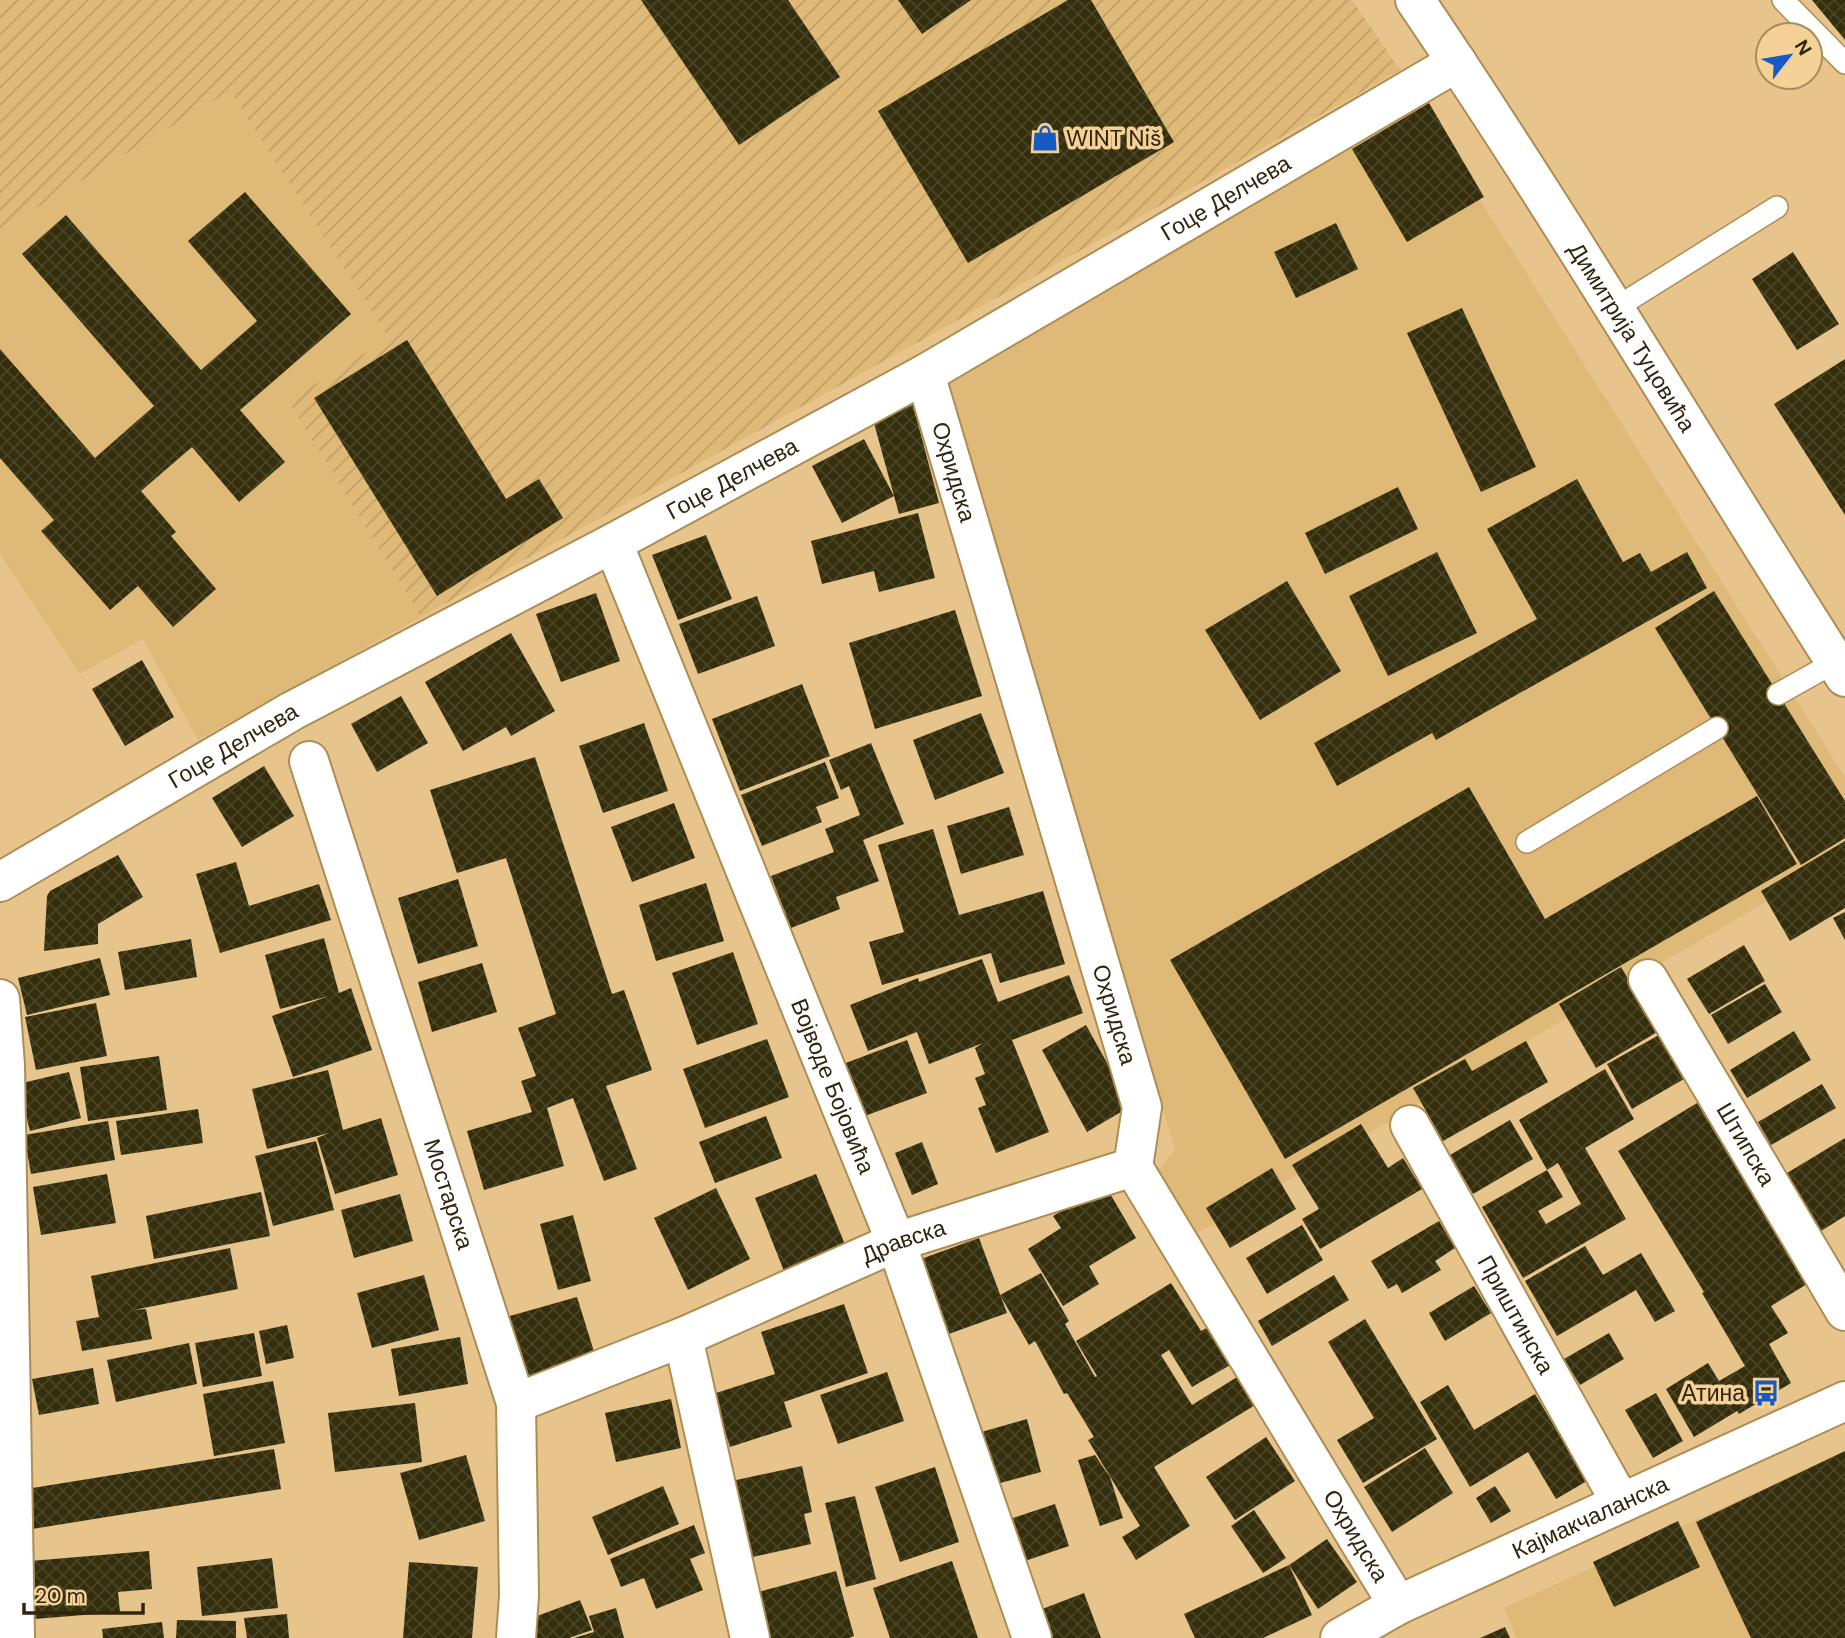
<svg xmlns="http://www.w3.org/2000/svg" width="1845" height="1638" viewBox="0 0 1845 1638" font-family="'DM Sans',sans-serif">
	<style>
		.built { fill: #dfb977 }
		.industrial { fill: url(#industrial-furrows) }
		.building { fill: url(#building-cross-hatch) }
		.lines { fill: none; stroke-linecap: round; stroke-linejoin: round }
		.service-casing { stroke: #ae8d55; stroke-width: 24 }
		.minor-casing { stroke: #ae8d55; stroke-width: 42 }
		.secondary-casing { stroke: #ae8d55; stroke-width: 42 }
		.service { stroke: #fff; stroke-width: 21 }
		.minor { stroke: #fff; stroke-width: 38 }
		.secondary { stroke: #fff; stroke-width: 38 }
		.labels { text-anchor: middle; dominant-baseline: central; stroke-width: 7; stroke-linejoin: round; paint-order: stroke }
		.poi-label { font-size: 23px; fill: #32250e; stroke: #f4d197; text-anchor: start }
		.street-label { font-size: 23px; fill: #32250e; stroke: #f4d197 }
	</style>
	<defs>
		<pattern id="industrial-furrows" width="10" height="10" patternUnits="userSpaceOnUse" patternTransform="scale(1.75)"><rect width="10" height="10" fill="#dfb977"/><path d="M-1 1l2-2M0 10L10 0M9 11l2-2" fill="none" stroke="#c09f66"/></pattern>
		<pattern id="building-cross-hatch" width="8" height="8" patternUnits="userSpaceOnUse" patternTransform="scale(1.75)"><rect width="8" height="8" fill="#342e0d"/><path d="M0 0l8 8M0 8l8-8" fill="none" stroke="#494426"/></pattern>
	</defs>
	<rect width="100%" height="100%" fill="#e7c48b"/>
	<g class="built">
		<polygon points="230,91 389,338 288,401 421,617 198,740 143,639 80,674 0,554 0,230"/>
		<polygon points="1420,105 1845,777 1845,856 1189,1238 1153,1176 1175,1150 946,381"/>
		<polygon points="1845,1451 1845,1638 1517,1638 1504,1608"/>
	</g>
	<polygon class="industrial" points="0,0 1352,0 1400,70 933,334 421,617 288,401 389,338 230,91 0,230"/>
	<g class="building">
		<polygon points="641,0 788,0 840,77 739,145"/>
		<polygon points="898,0 971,0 922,34"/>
		<polygon points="1068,0 1091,0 1174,142 968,263 878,111"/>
		<polygon points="1812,0 1845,0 1845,40"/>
		<polygon points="1429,103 1484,197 1407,242 1352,149"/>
		<polygon points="245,192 351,314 240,410 285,462 239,502 192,447 141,491 176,532 171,536 216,589 173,627 138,586 110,610 41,531 54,520 0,458 0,349 95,458 154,406 22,254 66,215 201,370 257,321 188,241"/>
		<polygon points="1336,223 1358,269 1296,298 1274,252"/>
		<polygon points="1793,252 1839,324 1797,350 1752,279"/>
		<polygon points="1462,308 1536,467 1481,492 1407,333"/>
		<polygon points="407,340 506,499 539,479 563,518 437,596 314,398"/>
		<polygon points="1845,359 1845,515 1774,404"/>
		<polygon points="913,405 939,503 899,514 872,416"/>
		<polygon points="864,439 894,496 842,523 812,466"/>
		<polygon points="1577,479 1623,562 1640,553 1651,572 1687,552 1707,588 1436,740 1432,733 1337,786 1314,743 1537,619 1487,529"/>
		<polygon points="1398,487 1418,529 1325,574 1305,533"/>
		<polygon points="918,513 935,578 879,592 874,571 822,584 811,541"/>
		<polygon points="706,535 732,599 678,620 652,555"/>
		<polygon points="1437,552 1477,633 1388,676 1349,596"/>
		<polygon points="1287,581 1341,671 1260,720 1205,630"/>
		<polygon points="1714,591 1845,801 1845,838 1801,865 1655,628"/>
		<polygon points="596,593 620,661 561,682 536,614"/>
		<polygon points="757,596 775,646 698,674 679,624"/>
		<polygon points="955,610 982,696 875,729 849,643"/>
		<polygon points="511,633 555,711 511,736 506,727 463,751 425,682"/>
		<polygon points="142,660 174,717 125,746 92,689"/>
		<polygon points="802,684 830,756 740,791 712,719"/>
		<polygon points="401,696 428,743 377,772 351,724"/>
		<polygon points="981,713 1004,773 935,800 913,740"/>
		<polygon points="644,723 668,791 603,813 579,746"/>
		<polygon points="871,743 904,824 863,840 879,881 836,897 840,909 791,928 771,876 834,852 825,829 860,815 849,786 841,790 829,760"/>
		<polygon points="535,757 612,994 624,990 652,1070 606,1086 637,1169 604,1181 573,1098 547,1108 564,1166 484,1190 467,1131 532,1112 521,1081 536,1076 518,1028 556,1014 506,858 457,873 430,790"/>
		<polygon points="825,762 839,798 816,807 822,822 762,846 741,795"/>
		<polygon points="264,766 294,816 242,847 212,798"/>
		<polygon points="1469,787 1545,919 1757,796 1797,864 1285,1159 1170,960"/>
		<polygon points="674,803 695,858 632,882 611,827"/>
		<polygon points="1009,807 1024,855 961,874 947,826"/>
		<polygon points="933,829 959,915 1043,891 1065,964 1000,983 991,953 882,985 869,942 904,932 878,845"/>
		<polygon points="1845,841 1845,908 1790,941 1761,891"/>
		<polygon points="118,855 143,897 98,924 98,944 44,951 47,896 50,891"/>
		<polygon points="236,862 249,906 319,884 331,920 220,953 196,874"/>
		<polygon points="458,879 478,946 418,964 398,898"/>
		<polygon points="706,883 724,941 656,961 639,905"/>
		<polygon points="1845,912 1845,940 1833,918"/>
		<polygon points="324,938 339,993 351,988 372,1050 293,1077 272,1016 329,996 280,1009 265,955"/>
		<polygon points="191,939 197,977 125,990 118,952"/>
		<polygon points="1744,945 1765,981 1709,1014 1687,979"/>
		<polygon points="733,952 758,1024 697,1045 672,973"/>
		<polygon points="100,958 110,995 27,1015 18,978"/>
		<polygon points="982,959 998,1002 1069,975 1083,1013 1012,1040 1049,1132 996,1153 978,1108 986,1105 975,1078 985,1074 975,1048 983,1043 929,1064 917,1032 868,1051 850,1005 918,978 919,982"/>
		<polygon points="482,963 497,1012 432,1032 418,982"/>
		<polygon points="1621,967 1659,1031 1596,1068 1559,1004"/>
		<polygon points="1765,984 1782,1012 1728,1044 1711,1015"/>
		<polygon points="96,1003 107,1056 36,1070 25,1017"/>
		<polygon points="1086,1025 1131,1106 1087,1132 1042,1050"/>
		<polygon points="1794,1031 1811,1060 1747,1098 1730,1070"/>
		<polygon points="1659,1035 1684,1079 1632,1109 1607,1064"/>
		<polygon points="767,1039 789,1097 705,1128 683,1069"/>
		<polygon points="907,1040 927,1093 862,1117 843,1064"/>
		<polygon points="1526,1041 1548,1082 1443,1141 1413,1088 1465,1059 1472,1071"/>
		<polygon points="159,1056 167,1110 88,1121 80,1067"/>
		<polygon points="1605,1069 1634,1119 1585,1148 1626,1219 1523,1278 1482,1207 1547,1170 1563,1197 1538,1211 1546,1224 1581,1204 1558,1163 1547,1170 1519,1120"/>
		<polygon points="328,1070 343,1130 381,1118 398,1175 335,1194 317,1138 329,1133 267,1149 252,1089"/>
		<polygon points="69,1072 81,1118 30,1131 18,1084"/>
		<polygon points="1822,1084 1836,1108 1771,1145 1758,1122"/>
		<polygon points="1697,1103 1807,1284 1771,1306 1788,1333 1769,1344 1791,1383 1739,1414 1737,1411 1694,1437 1666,1389 1708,1363 1719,1381 1745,1366 1702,1293 1704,1292 1618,1151"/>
		<polygon points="198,1109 203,1143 121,1155 116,1121"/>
		<polygon points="766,1116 782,1158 715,1183 699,1142"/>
		<polygon points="1510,1120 1533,1159 1473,1194 1450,1155"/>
		<polygon points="108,1121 115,1160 31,1174 24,1135"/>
		<polygon points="1361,1124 1388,1168 1403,1158 1422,1189 1320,1249 1302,1219 1319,1209 1292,1165"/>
		<polygon points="1845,1138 1845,1216 1821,1231 1787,1173"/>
		<polygon points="316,1141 334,1210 273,1226 255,1156"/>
		<polygon points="922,1142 938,1184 912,1195 895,1153"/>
		<polygon points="1272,1168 1296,1209 1230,1248 1206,1208"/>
		<polygon points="107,1174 116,1223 41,1235 33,1187"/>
		<polygon points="816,1174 846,1247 784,1271 755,1198"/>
		<polygon points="1105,1185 1136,1238 1089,1266 1099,1284 1063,1306 1028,1249 1061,1228 1053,1216"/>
		<polygon points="716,1188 750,1259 688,1290 654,1218"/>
		<polygon points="261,1192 270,1236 154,1259 146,1216"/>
		<polygon points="400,1194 413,1241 354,1258 341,1210"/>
		<polygon points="573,1215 591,1281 558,1290 540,1224"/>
		<polygon points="1439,1221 1455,1248 1435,1261 1441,1270 1402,1293 1397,1284 1388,1289 1371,1261"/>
		<polygon points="1302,1225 1323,1260 1267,1294 1246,1258"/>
		<polygon points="979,1238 1007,1313 946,1335 918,1260"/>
		<polygon points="1585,1246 1603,1275 1641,1253 1675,1311 1655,1322 1636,1290 1557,1336 1525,1281"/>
		<polygon points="230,1248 238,1289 134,1310 146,1309 152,1339 82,1351 76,1321 99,1317 91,1276"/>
		<polygon points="1041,1273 1069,1321 1065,1324 1095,1377 1097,1376 1076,1341 1171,1283 1201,1331 1210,1326 1232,1364 1192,1387 1169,1350 1161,1355 1192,1405 1242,1374 1260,1402 1154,1467 1190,1526 1136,1560 1122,1537 1140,1526 1088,1440 1094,1437 1067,1393 1064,1394 1035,1341 1029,1345 1000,1295"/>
		<polygon points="424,1275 439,1330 372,1348 357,1293"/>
		<polygon points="1334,1275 1349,1300 1272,1346 1258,1321"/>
		<polygon points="1474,1286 1491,1313 1445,1341 1429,1313"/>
		<polygon points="577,1297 596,1358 521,1380 503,1318"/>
		<polygon points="844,1304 868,1373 784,1402 792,1427 730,1447 713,1394 775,1374 761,1332"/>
		<polygon points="1365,1319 1437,1439 1363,1483 1337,1440 1374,1418 1328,1342"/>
		<polygon points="287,1325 294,1358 266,1364 259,1331"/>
		<polygon points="254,1333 262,1376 203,1387 195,1343"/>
		<polygon points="1609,1333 1624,1359 1580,1385 1564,1359"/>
		<polygon points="460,1337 468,1384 399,1396 391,1349"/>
		<polygon points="189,1343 197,1384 116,1402 107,1360"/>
		<polygon points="93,1368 99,1404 39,1415 32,1379"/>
		<polygon points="887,1372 904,1421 838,1444 820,1395"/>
		<polygon points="273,1381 285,1443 214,1456 203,1394"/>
		<polygon points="1448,1385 1474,1430 1535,1394 1587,1481 1556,1499 1528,1452 1470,1487 1420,1402"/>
		<polygon points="1656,1393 1683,1441 1653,1458 1625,1410"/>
		<polygon points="671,1399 681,1448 616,1462 605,1413"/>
		<polygon points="415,1403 422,1462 335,1472 328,1413"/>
		<polygon points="1027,1419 1041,1472 993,1485 978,1433"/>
		<polygon points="1266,1437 1295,1481 1235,1520 1206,1477"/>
		<polygon points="1425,1448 1453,1493 1392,1532 1364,1487"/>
		<polygon points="274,1449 281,1489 32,1529 26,1489"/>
		<polygon points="1845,1451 1845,1638 1751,1638 1696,1522"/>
		<polygon points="466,1455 485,1521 419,1540 400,1473"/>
		<polygon points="1095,1455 1110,1477 1123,1518 1100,1526 1078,1460"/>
		<polygon points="802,1466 812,1512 804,1514 811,1544 744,1559 727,1482"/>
		<polygon points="935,1467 959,1542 900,1562 875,1487"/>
		<polygon points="663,1486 679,1524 608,1555 592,1517"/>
		<polygon points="1495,1486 1511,1511 1491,1523 1476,1498"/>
		<polygon points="855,1496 876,1579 846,1587 825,1503"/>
		<polygon points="1055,1504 1069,1546 1022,1562 1007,1520"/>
		<polygon points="1254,1510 1286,1558 1263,1573 1231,1526"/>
		<polygon points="1678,1521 1700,1567 1614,1607 1593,1562"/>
		<polygon points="694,1525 705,1553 690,1559 703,1590 656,1609 644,1578 621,1587 610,1559"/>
		<polygon points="1327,1539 1357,1582 1318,1609 1289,1565"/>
		<polygon points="149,1551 152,1589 118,1592 120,1612 35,1619 30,1561"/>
		<polygon points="272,1558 278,1608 202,1616 197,1567"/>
		<polygon points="952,1561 978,1638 890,1638 873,1588"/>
		<polygon points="409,1562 478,1567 472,1638 403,1638"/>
		<polygon points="1289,1565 1312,1615 1263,1638 1195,1638 1184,1614"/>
		<polygon points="836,1571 854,1636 849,1638 767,1638 755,1593"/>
		<polygon points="1084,1593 1101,1638 1047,1638 1037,1611"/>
		<polygon points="580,1600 592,1630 569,1638 536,1638 529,1619"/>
		<polygon points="616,1608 624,1638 574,1638 594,1632 589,1616"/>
		<polygon points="287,1614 289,1638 247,1638 244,1618"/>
		<polygon points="177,1620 236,1621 236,1638 176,1638"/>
		<polygon points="162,1622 164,1638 103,1638 102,1629"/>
		<polygon points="1505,1627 1510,1638 1480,1638"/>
	</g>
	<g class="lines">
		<g class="service-casing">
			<g id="service">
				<polyline points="1783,0 1845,63"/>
				<polyline points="1614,309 1777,207"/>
				<polyline points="1778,694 1835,662"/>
				<polyline points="1527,842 1717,728"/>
			</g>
		</g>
		<g class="minor-casing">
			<g id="minor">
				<path id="s1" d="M 925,374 L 1142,1107 L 1133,1167 L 1398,1605"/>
				<path id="s2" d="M 613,543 L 896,1242 L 1032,1638"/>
				<path id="s3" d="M 309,761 L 516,1403 L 519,1595 L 516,1638"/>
				<path id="s4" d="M 0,882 L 292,711 L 613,543 L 925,374 L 1457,62"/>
				<path id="s5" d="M 1648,979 L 1845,1311"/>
				<polyline points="0,999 5,1065 15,1638"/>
				<path id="s6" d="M 1410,1125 L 1621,1503"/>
				<polyline points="683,1337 750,1638"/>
				<path id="s7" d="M 516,1403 L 683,1337 L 896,1242 L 1133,1167"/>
				<path id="s8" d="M 1340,1638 L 1398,1605 L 1845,1401"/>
			</g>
		</g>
		<g class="secondary-casing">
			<g id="secondary">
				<path id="s9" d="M 1415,0 C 1565,221 1701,452 1845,677"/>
			</g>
		</g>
		<use href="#service" class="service"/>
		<use href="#minor" class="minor"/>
		<use href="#secondary" class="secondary"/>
	</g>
	<defs>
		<g id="shop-bare" transform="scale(2.1)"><path d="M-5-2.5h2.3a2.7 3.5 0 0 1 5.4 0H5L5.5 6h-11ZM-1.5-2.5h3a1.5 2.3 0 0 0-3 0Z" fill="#185ac5" stroke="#f4d197" stroke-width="2.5" paint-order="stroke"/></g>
		<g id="bus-bare" transform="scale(2.1)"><path d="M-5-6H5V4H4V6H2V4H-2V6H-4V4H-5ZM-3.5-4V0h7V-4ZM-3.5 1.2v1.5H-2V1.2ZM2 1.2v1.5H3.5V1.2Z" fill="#185ac5" stroke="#f4d197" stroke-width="2.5" paint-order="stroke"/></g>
	</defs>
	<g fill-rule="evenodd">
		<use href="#shop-bare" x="1045" y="138"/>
		<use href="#bus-bare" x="1766" y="1393"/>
	</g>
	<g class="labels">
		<g class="poi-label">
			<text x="1066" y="138">WINT Niš</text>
			<text x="1745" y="1393" text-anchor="end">Атина</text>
		</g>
		<g class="street-label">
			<text stroke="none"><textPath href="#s4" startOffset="1404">Гоце Делчева</textPath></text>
			<text stroke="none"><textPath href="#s9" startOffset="401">Димитрија Туцовића</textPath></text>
			<text stroke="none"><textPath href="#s1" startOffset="102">Охридска</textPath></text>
			<text stroke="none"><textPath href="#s4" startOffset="836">Гоце Делчева</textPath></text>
			<text stroke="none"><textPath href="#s4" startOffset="270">Гоце Делчева</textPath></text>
			<text stroke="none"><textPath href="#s1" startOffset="668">Охридска</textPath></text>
			<text stroke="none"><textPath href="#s2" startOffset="586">Војводе Бојовића</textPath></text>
			<text stroke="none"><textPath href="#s5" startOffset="192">Штипска</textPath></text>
			<text stroke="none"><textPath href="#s3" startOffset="455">Мостарска</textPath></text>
			<text stroke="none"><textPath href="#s7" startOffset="420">Дравска</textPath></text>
			<text stroke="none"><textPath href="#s6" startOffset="217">Приштинска</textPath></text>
			<text stroke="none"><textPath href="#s8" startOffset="278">Кајмакчаланска</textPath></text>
			<text stroke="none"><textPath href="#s1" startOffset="1256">Охридска</textPath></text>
		</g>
	</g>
	<g transform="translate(1789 56) rotate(59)"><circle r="33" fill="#f4d197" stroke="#a68c60" stroke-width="2"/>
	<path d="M0-5L12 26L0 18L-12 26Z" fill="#185ac5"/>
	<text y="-10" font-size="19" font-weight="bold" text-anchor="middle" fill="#32250e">N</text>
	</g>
	<path d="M24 1603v10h119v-10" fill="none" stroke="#32250e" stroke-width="3.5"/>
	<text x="35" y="1603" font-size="21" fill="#32250e" stroke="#f4d197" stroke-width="5" paint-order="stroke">20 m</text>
</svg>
